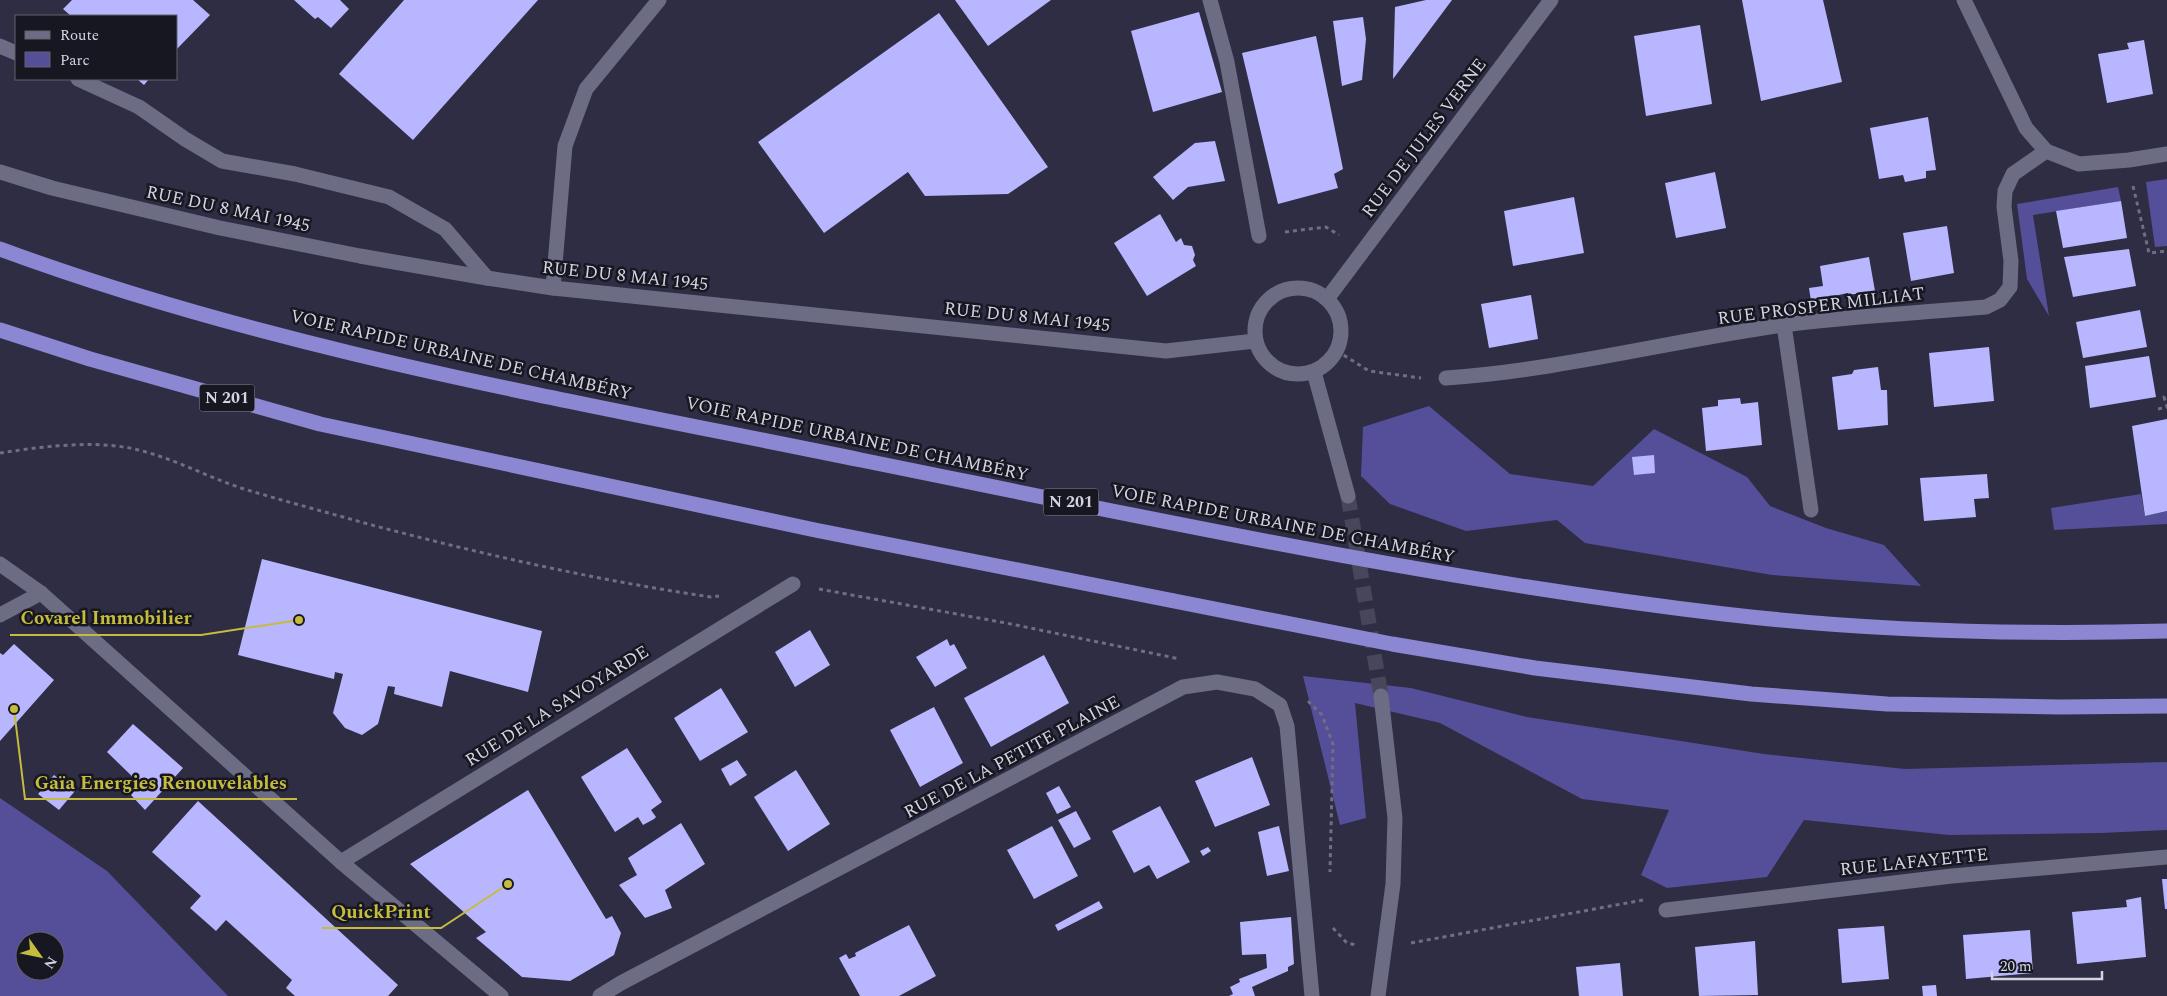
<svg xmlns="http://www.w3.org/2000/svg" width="2167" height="996" viewBox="0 0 2167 996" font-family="Spectral,serif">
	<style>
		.green { fill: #554e99; fill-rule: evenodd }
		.building { fill: #b8b6ff }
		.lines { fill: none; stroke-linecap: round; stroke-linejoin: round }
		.secondary-tunnel { stroke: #47465b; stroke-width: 15; stroke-dasharray: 15 8; stroke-linecap: butt }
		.path { stroke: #6f6e82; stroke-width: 3; stroke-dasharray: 4 4; stroke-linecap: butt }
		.lane { stroke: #6c6c85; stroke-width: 15 }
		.street { stroke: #6c6c85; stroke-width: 15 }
		.secondary { stroke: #6c6c85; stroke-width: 15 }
		.highway { stroke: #8b87d2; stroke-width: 15 }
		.labels { text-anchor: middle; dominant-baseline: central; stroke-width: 5; stroke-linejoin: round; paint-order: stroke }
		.shield { fill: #171721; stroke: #9b9ba8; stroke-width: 1 }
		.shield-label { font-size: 16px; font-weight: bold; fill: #d3d3e2 }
		.street-label { font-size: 18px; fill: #d3d3e2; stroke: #171721 }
		.leader { fill: none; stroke: #c5bc3d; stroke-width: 2 }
		.callout-dot { fill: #c5bc3d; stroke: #171721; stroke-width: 2 }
		.callout-label { font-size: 19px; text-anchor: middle; font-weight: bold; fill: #c5bc3d; stroke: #171721; stroke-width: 5; stroke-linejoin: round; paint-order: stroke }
	</style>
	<rect width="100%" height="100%" fill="#2e2d43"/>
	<g class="green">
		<polygon points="2167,179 2167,246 2155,247 2146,182"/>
		<polygon points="2118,187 2121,201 2033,215 2049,316 2027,279 2017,204"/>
		<polygon points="1429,406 1510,474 1593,486 1654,429 1747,477 1770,506 1826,528 1884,545 1921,586 1772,575 1585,543 1557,520 1466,531 1390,504 1361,476 1363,427"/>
		<polygon points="2141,494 2145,516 2167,511 2167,524 2054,530 2051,508"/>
		<polygon points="1303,676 1411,688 1527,717 1764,754 1905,769 2167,762 2167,830 2101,833 1949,835 1804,820 1767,877 1667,888 1641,875 1669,810 1582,799 1440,723 1355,703 1366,818 1340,825"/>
		<path d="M 0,798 L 107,871 L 228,996 L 0,996 ZM 25,941 L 55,941 L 55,971 L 25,971 Z"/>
	</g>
	<g class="building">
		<polygon points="72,0 193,0 210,15 176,50 176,16 71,16 63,9"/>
		<polygon points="294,0 340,0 349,9 331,28 318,17 315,19"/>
		<polygon points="404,0 538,0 413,140 339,74"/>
		<polygon points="955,0 1051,0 988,46"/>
		<polygon points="1426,0 1452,0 1393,79 1395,7"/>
		<polygon points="1742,0 1823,0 1842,82 1761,101"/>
		<polygon points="1199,12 1222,92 1153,112 1131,31"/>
		<polygon points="939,13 1048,167 1008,194 925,196 908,172 824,233 758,142"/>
		<polygon points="1363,17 1366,39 1362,80 1342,86 1333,21"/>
		<polygon points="1700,25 1712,104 1646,116 1634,36"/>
		<polygon points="1316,36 1343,169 1334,174 1338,188 1278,204 1242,53"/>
		<polygon points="2144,40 2153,94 2107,103 2098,54 2129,49 2127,43"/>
		<polygon points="137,79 149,79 144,85"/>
		<polygon points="1928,117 1936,170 1926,171 1926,178 1905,182 1903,175 1879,179 1870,128"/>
		<polygon points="1215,141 1225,181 1188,187 1173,200 1153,177 1195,143"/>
		<polygon points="1715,172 1726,228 1676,238 1665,183"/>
		<polygon points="1574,197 1584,253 1513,266 1504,211"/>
		<polygon points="2121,201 2127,238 2063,248 2056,211"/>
		<polygon points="1160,214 1176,242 1181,238 1184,245 1192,246 1195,255 1193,260 1196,266 1147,296 1114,243"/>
		<polygon points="1947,226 1954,273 1911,281 1903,233"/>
		<polygon points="2129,249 2136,286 2073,297 2064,257"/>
		<polygon points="1869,257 1875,291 1848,295 1848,293 1811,301 1809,288 1823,286 1820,266"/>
		<polygon points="1531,295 1538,339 1489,348 1481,304"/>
		<polygon points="2140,310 2147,347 2083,358 2076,322"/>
		<polygon points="1989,347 1994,401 1934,407 1929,353"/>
		<polygon points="2149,356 2156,397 2090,408 2085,366"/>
		<polygon points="1878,367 1881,390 1887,390 1888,425 1838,430 1832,377 1852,374 1854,370"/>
		<polygon points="1740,398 1741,404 1758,402 1762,445 1706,451 1702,408 1718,406 1718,400"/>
		<polygon points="2167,419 2167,511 2145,516 2132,426"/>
		<polygon points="1654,455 1655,473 1634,475 1632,457"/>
		<polygon points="1987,474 1989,498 1974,499 1976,517 1924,521 1920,478"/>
		<polygon points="262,559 542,631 528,692 450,671 442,707 394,694 395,687 388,686 378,724 362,735 345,728 333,713 343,674 335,672 334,679 238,655"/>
		<polygon points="810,630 830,665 795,687 775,652"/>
		<polygon points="947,639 950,646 954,644 967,668 935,687 916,657"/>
		<polygon points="14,644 54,680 0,741 0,653 3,655"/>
		<polygon points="1044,655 1069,703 991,747 964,698"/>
		<polygon points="721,688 748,732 700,761 674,718"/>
		<polygon points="934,707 963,763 920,787 890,730"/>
		<polygon points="133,724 183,768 145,810 131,795 140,784 107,752"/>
		<polygon points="627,748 662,802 651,810 656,817 654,819 643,825 638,817 615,832 581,777"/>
		<polygon points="1252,757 1270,805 1215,827 1195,781"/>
		<polygon points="737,760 747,775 730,786 721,769"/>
		<polygon points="796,770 830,824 788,851 754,797"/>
		<polygon points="54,775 75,791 59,810 38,794"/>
		<polygon points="1059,786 1071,807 1057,814 1046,793"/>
		<polygon points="528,790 606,919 612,916 621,933 614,955 570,981 522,977 476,938 486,932 410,864"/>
		<polygon points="198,801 398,985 388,996 295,996 286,988 292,980 226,920 216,931 190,908 201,896 152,852"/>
		<polygon points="1160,806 1190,862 1157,879 1149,865 1134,873 1112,831"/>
		<polygon points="1076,811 1091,839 1074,848 1058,820"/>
		<polygon points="681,823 705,864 665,890 672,908 645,918 619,885 637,875 628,858"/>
		<polygon points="1052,826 1078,876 1034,899 1007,850"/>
		<polygon points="1279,826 1289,871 1267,876 1258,832"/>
		<polygon points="1208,847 1211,851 1203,856 1200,851"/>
		<polygon points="2162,879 2167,879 2167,909 2165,909"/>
		<polygon points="2141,897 2146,957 2077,964 2072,912 2127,907 2126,900"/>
		<polygon points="1099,901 1103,908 1058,931 1055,925"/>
		<polygon points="1291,917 1294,964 1288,967 1288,971 1252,987 1255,996 1229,996 1233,994 1230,987 1240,982 1239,979 1267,968 1266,954 1242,955 1240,922"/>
		<polygon points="909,925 936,976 899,996 860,996 839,958 846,954 849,959 856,956 855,953"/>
		<polygon points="1884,926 1889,979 1842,983 1838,929"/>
		<polygon points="2030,930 2033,973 1966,979 1963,935"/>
		<polygon points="1755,941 1758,995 1699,996 1695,947"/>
		<polygon points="1620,963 1623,996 1579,996 1576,967"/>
		<polygon points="1936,985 1937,996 1923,996 1922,986"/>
	</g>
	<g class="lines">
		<polyline class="secondary-tunnel" points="1348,496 1381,696"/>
		<g class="path">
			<polyline points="2133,186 2149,253 2167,251"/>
			<polyline points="1285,232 1326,227 1339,235"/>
			<polyline points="1337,351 1369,371 1421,378"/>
			<polyline points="2158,409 2167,407 2164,397 2167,397"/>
			<path d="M 0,453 C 39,447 85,441 124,447 C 166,454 202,475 241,488 C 283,501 326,512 368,524 C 481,554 595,580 711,597 L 719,596"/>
			<polyline points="819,589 1006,623 1180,659"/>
			<polyline points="1308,701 1322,715 1333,744 1330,872"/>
			<polyline points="1333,928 1347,943 1357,945"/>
			<polyline points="1411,943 1643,900"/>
		</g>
		<g class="lane">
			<polyline points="0,46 16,53"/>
			<polyline points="78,79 139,107 185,139 222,161 295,174 389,197 445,229 487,278"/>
		</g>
		<g class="street">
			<polyline points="1210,0 1227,62 1259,236"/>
			<polyline points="1964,0 2026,128 2046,151 2079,164 2129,160 2167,154"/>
			<polyline points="553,288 565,146 586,89 659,0"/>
			<polyline points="1784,325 1811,510"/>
			<path d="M 1446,378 C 1560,370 1671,341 1783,325 C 1850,316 1919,313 1986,307 L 2000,300 L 2010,287 L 2011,261 L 2004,207 L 2005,191 L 2013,174 L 2046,151"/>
			<polyline points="0,615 41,593"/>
			<polyline points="341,862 793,584"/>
			<polyline points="1666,910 1952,876 2167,857"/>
			<polyline points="600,996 621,983 1183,687 1217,682 1255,689 1280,705 1287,726 1312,996"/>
		</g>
		<g class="secondary">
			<polyline points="0,172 52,188 220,228 360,256 487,278 553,288 1166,351 1255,341"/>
			<circle cx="1298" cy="331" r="43"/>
			<polyline points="1327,299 1551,0"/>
			<polyline points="1314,372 1348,496"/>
			<polyline points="0,564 41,593 341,862 501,996"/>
			<polyline points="1378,996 1393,884 1395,818 1381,696"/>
		</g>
		<g class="highway">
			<path d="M 0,249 C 276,351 574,401 861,460 C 1148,518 1433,580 1724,614 C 1870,631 2020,635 2167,631"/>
			<polyline points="0,330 90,359 320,424 815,530 1392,644 1535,668 1751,694 1887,704 2060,707 2167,706"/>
		</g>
	</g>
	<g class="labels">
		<g class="shield">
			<rect x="199.5" y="384.5" width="55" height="27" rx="4"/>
			<rect x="1043.5" y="488.5" width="55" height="27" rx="4"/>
		</g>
		<g class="shield-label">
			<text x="227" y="398">N 201</text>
			<text x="1071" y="502">N 201</text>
		</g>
		<g class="street-label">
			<text transform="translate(1424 138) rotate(-53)">RUE DE JULES VERNE</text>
			<text transform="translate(228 209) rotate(12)">RUE DU 8 MAI 1945</text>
			<text transform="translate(625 276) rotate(6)">RUE DU 8 MAI 1945</text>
			<text transform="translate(1821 306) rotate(-7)">RUE PROSPER MILLIAT</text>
			<text transform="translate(1027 317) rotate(6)">RUE DU 8 MAI 1945</text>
			<text transform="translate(461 355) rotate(13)">VOIE RAPIDE URBAINE DE CHAMBÉRY</text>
			<text transform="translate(857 439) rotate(12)">VOIE RAPIDE URBAINE DE CHAMBÉRY</text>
			<text transform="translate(1283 524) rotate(11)">VOIE RAPIDE URBAINE DE CHAMBÉRY</text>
			<text transform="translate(557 706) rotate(-32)">RUE DE LA SAVOYARDE</text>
			<text transform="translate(1012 757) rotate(-28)">RUE DE LA PETITE PLAINE</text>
			<text transform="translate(1914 862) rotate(-6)">RUE LAFAYETTE</text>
		</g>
	</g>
	<path class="leader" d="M299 620L201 635H10M14 709L25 799H297M508 884L441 928H322"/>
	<g class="callout-dot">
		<circle cx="299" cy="620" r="5"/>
		<circle cx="14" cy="709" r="5"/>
		<circle cx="508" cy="884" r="5"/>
	</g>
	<g class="callout-label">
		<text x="106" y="624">Covarel Immobilier</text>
		<text x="161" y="789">Gaïa Energies Renouvelables</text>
		<text x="381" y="918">QuickPrint</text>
	</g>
	<rect x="15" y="15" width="162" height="65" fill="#171721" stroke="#62626e"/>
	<rect x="25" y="31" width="25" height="8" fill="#6c6c85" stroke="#62626e"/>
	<text x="60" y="40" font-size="15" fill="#d3d3e2">Route</text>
	<rect x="25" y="52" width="25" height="15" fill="#554e99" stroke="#62626e"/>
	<text x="60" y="65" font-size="15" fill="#d3d3e2">Parc</text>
	<g transform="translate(40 956) rotate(123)"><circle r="24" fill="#171721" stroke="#62626e"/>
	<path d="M0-4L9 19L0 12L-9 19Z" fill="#c5bc3d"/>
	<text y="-8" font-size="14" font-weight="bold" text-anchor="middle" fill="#d3d3e2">N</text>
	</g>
	<path d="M1992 971v8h110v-8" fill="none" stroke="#d3d3e2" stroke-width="2.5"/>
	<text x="2000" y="971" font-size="15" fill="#d3d3e2" stroke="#171721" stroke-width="4" paint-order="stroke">20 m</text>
</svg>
